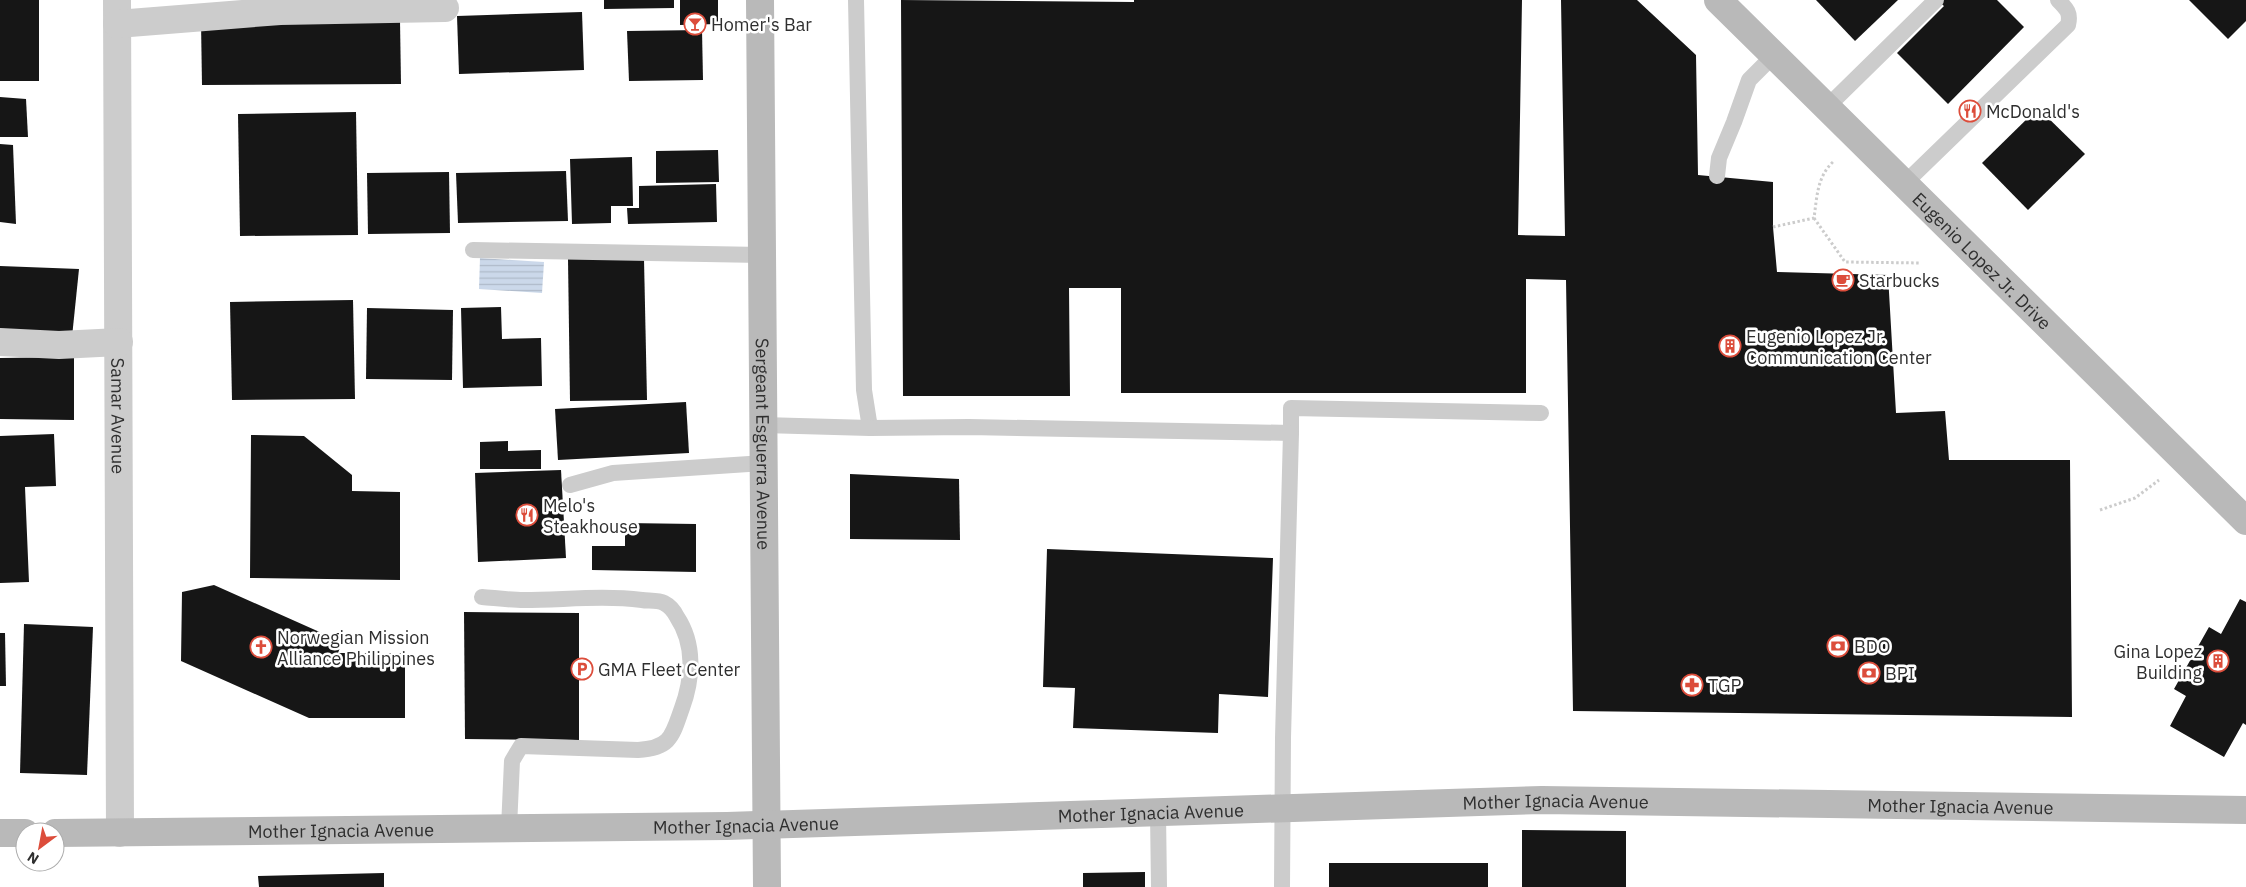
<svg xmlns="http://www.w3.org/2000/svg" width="2246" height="887" viewBox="0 0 2246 887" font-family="'IBM Plex Sans',sans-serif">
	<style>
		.water { fill: url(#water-rules) }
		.building { fill: #161616 }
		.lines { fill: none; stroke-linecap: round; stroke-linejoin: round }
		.path { stroke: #ccc; stroke-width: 3; stroke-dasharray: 2.5 2.5; stroke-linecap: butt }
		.lane { stroke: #ccc; stroke-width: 16 }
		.street { stroke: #ccc; stroke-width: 28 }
		.secondary { stroke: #b9b9b9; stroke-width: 28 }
		.labels { text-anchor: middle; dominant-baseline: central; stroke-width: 5; stroke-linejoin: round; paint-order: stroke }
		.poi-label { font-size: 18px; fill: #2f2f2f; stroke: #fff; text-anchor: start }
		.street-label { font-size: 18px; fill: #2f2f2f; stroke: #fff }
	</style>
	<defs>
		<pattern id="water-rules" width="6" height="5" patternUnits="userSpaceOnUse" patternTransform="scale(1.25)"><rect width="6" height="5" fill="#cbd8ea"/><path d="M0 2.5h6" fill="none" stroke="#afbac9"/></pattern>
	</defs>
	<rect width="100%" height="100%" fill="#fff"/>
	<polygon class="water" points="480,258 544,262 542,293 479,289"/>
	<g class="building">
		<rect x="0" y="0" width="39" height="81"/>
		<polygon points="604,0 674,0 674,8 604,9"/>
		<polygon points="680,0 718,0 718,24 680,25"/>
		<polygon points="901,0 1134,2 1134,0 1522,0 1518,235 1565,236 1561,0 1637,0 1696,55 1698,175 1773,182 1773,227 1777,272 1888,275 1896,413 1945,411 1949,460 2070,460 2072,717 1573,711 1566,280 1526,279 1526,393 1121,393 1121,288 1069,288 1070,396 903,396"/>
		<polygon points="1816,0 1898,0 1855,41"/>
		<polygon points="1937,0 1997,0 2024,27 1948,104 1897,53 1944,6"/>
		<polygon points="2189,0 2246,0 2246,21 2228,39"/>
		<polygon points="582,12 584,70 459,74 457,16"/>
		<polygon points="400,21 401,84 202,85 201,22"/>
		<polygon points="702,30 703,80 629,81 627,31"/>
		<polygon points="0,97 26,99 28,137 0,137"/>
		<polygon points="2038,108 2085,154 2028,210 1982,163"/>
		<polygon points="356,112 358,235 240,236 238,114"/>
		<polygon points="0,144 13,145 16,224 0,222"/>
		<polygon points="718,150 719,182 656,183 656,151"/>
		<polygon points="632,157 633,206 611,206 611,223 572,224 570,159"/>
		<polygon points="566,171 568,221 458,223 456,173"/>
		<polygon points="449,172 450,233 368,234 367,173"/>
		<polygon points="716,184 717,222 628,224 627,208 639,208 639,186"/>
		<polygon points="568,259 644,259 647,400 570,401"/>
		<polygon points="0,266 79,269 72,337 0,334"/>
		<polygon points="353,300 355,399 232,400 230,302"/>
		<polygon points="501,307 502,339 541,338 542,386 463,388 461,308"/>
		<polygon points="367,308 453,310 452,380 366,379"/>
		<polygon points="74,357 74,420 0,419 0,358"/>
		<polygon points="686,402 689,453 558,460 555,409"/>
		<polygon points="54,434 56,486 25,487 29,582 0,583 0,436"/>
		<polygon points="251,435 304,436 352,475 352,491 400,492 400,580 250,578"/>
		<polygon points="508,441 508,451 541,450 541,469 480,469 480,442"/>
		<polygon points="561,470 566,558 478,562 475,473"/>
		<polygon points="850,474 959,479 960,540 850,539"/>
		<polygon points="625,523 696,524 696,572 592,570 592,546 625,546"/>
		<polygon points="1047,549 1273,558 1268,697 1219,694 1218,733 1073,728 1075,688 1043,687"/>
		<polygon points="214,585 342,642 338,653 405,653 405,718 309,718 181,661 182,592"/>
		<polygon points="2240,599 2246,602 2246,725 2243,723 2224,757 2170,726 2186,696 2174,689 2209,627 2221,634"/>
		<polygon points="464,612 579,613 579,740 465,739"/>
		<polygon points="24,624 93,627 87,775 20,773"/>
		<polygon points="0,633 5,633 6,686 0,686"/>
		<polygon points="1522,830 1626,831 1626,887 1522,887"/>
		<rect x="1329" y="863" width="159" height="24"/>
		<polygon points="1145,872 1145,887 1083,887 1083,873"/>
		<polygon points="384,873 384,887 259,887 258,876"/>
	</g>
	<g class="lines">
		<g class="path">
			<polyline points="1814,218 1845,262 1921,263"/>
			<path d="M 1773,227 L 1814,218 C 1817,197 1817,176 1834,161"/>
			<polyline points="2100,510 2135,498 2159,480"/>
		</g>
		<g class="lane">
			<polyline points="856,0 864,390 870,428 969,427 1291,433 1291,408 1541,413"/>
			<polyline points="1827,107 1936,0"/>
			<polyline points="1717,176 1719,158 1734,122 1749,80 1774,55"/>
			<path d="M 1905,183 L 2068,25 C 2071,13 2067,9 2058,0"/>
			<polyline points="473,250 762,255"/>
			<polyline points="763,425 870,428"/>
			<polyline points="570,485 613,473 765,463"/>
			<path d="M 482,597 C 495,598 510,600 524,600 C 563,600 602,595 642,600 C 648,601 658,600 664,603 C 670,606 674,611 677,617 C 695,644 693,678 682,708 C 672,736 671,748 638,750 L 521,746 L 512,761 L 509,828"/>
			<polyline points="1158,813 1159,887"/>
			<polyline points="1282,887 1283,738 1291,433"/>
		</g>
		<g class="street">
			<path id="s1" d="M 117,0 L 120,833"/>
			<polyline points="117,24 280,11 445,8"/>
			<polyline points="0,342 59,345 119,342"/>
		</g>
		<g class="secondary">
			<path id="s2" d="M 760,0 L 767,887"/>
			<path id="s3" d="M 1718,0 L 2246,521"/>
			<polyline points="0,833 25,833"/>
			<path id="s4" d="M 55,833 L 727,826 L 1542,800 L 2246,810"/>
		</g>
	</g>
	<defs>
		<g id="bar-ring" transform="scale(1.125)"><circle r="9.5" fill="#fff" stroke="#dc4d3b" stroke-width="1.5"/><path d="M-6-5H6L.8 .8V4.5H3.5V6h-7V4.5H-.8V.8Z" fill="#dc4d3b"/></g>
		<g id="restaurant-ring" transform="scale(1.125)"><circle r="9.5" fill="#fff" stroke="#dc4d3b" stroke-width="1.5"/><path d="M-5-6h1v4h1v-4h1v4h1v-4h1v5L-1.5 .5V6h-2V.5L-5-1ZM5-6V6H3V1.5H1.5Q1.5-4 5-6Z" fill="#dc4d3b"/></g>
		<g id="cafe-ring" transform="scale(1.125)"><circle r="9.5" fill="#fff" stroke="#dc4d3b" stroke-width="1.5"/><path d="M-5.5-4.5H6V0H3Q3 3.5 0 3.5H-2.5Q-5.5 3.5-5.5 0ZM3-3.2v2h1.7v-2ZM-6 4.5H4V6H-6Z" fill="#dc4d3b"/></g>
		<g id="building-ring" transform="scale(1.125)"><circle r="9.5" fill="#fff" stroke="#dc4d3b" stroke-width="1.5"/><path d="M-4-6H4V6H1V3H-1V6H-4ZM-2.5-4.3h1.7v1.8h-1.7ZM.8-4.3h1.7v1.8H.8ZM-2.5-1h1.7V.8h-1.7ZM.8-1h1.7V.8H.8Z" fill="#dc4d3b"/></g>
		<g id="bank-ring" transform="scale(1.125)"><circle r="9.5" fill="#fff" stroke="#dc4d3b" stroke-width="1.5"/><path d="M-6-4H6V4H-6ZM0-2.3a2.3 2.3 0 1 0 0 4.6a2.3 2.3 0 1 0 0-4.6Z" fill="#dc4d3b"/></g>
		<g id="church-ring" transform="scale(1.125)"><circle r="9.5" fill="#fff" stroke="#dc4d3b" stroke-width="1.5"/><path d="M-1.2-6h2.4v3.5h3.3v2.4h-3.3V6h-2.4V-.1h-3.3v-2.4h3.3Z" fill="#dc4d3b"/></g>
		<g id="parking-ring" transform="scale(1.125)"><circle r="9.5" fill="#fff" stroke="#dc4d3b" stroke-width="1.5"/><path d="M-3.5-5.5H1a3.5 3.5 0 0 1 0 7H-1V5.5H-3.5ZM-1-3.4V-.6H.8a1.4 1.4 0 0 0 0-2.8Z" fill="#dc4d3b"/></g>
		<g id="pharmacy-ring" transform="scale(1.125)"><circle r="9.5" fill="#fff" stroke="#dc4d3b" stroke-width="1.5"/><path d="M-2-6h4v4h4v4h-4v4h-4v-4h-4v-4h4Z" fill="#dc4d3b"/></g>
	</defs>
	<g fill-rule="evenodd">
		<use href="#bar-ring" x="695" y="24"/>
		<use href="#restaurant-ring" x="1970" y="111"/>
		<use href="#cafe-ring" x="1843" y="280"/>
		<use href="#building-ring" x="1730" y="346"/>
		<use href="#restaurant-ring" x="527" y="515"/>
		<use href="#bank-ring" x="1838" y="646"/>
		<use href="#church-ring" x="261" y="647"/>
		<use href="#building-ring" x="2218" y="661"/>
		<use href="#parking-ring" x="582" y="669"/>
		<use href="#bank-ring" x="1869" y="673"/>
		<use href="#pharmacy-ring" x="1692" y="685"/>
	</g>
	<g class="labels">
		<g class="poi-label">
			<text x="711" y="24">Homer's Bar</text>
			<text x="1986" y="111">McDonald's</text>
			<text x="1859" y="280">Starbucks</text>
			<text x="1746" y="336">Eugenio Lopez Jr.<tspan x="1746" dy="21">Communication Center</tspan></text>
			<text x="543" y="505">Melo's<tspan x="543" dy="21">Steakhouse</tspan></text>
			<text x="277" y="637">Norwegian Mission<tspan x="277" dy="21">Alliance Philippines</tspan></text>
			<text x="1854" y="646">BDO</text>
			<text x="2202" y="651" text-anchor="end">Gina Lopez<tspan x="2202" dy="21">Building</tspan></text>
			<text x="598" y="669">GMA Fleet Center</text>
			<text x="1885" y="673">BPI</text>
			<text x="1708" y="685">TGP</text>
		</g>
		<g class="street-label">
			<text stroke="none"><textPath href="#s3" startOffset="371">Eugenio Lopez Jr. Drive</textPath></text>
			<text stroke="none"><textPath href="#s1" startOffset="416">Samar Avenue</textPath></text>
			<text stroke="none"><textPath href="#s2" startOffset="444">Sergeant Esguerra Avenue</textPath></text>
			<text stroke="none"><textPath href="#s4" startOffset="1501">Mother Ignacia Avenue</textPath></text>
			<text stroke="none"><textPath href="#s4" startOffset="1906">Mother Ignacia Avenue</textPath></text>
			<text stroke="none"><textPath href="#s4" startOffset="1096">Mother Ignacia Avenue</textPath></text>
			<text stroke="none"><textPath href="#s4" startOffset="691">Mother Ignacia Avenue</textPath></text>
			<text stroke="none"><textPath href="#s4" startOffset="286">Mother Ignacia Avenue</textPath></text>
		</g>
	</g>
	<g transform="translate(40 847) rotate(212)"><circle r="24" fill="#ffffff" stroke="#acacac"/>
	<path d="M0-4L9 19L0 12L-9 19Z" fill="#dc4d3b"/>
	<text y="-8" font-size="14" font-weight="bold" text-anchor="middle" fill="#2f2f2f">N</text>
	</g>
</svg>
